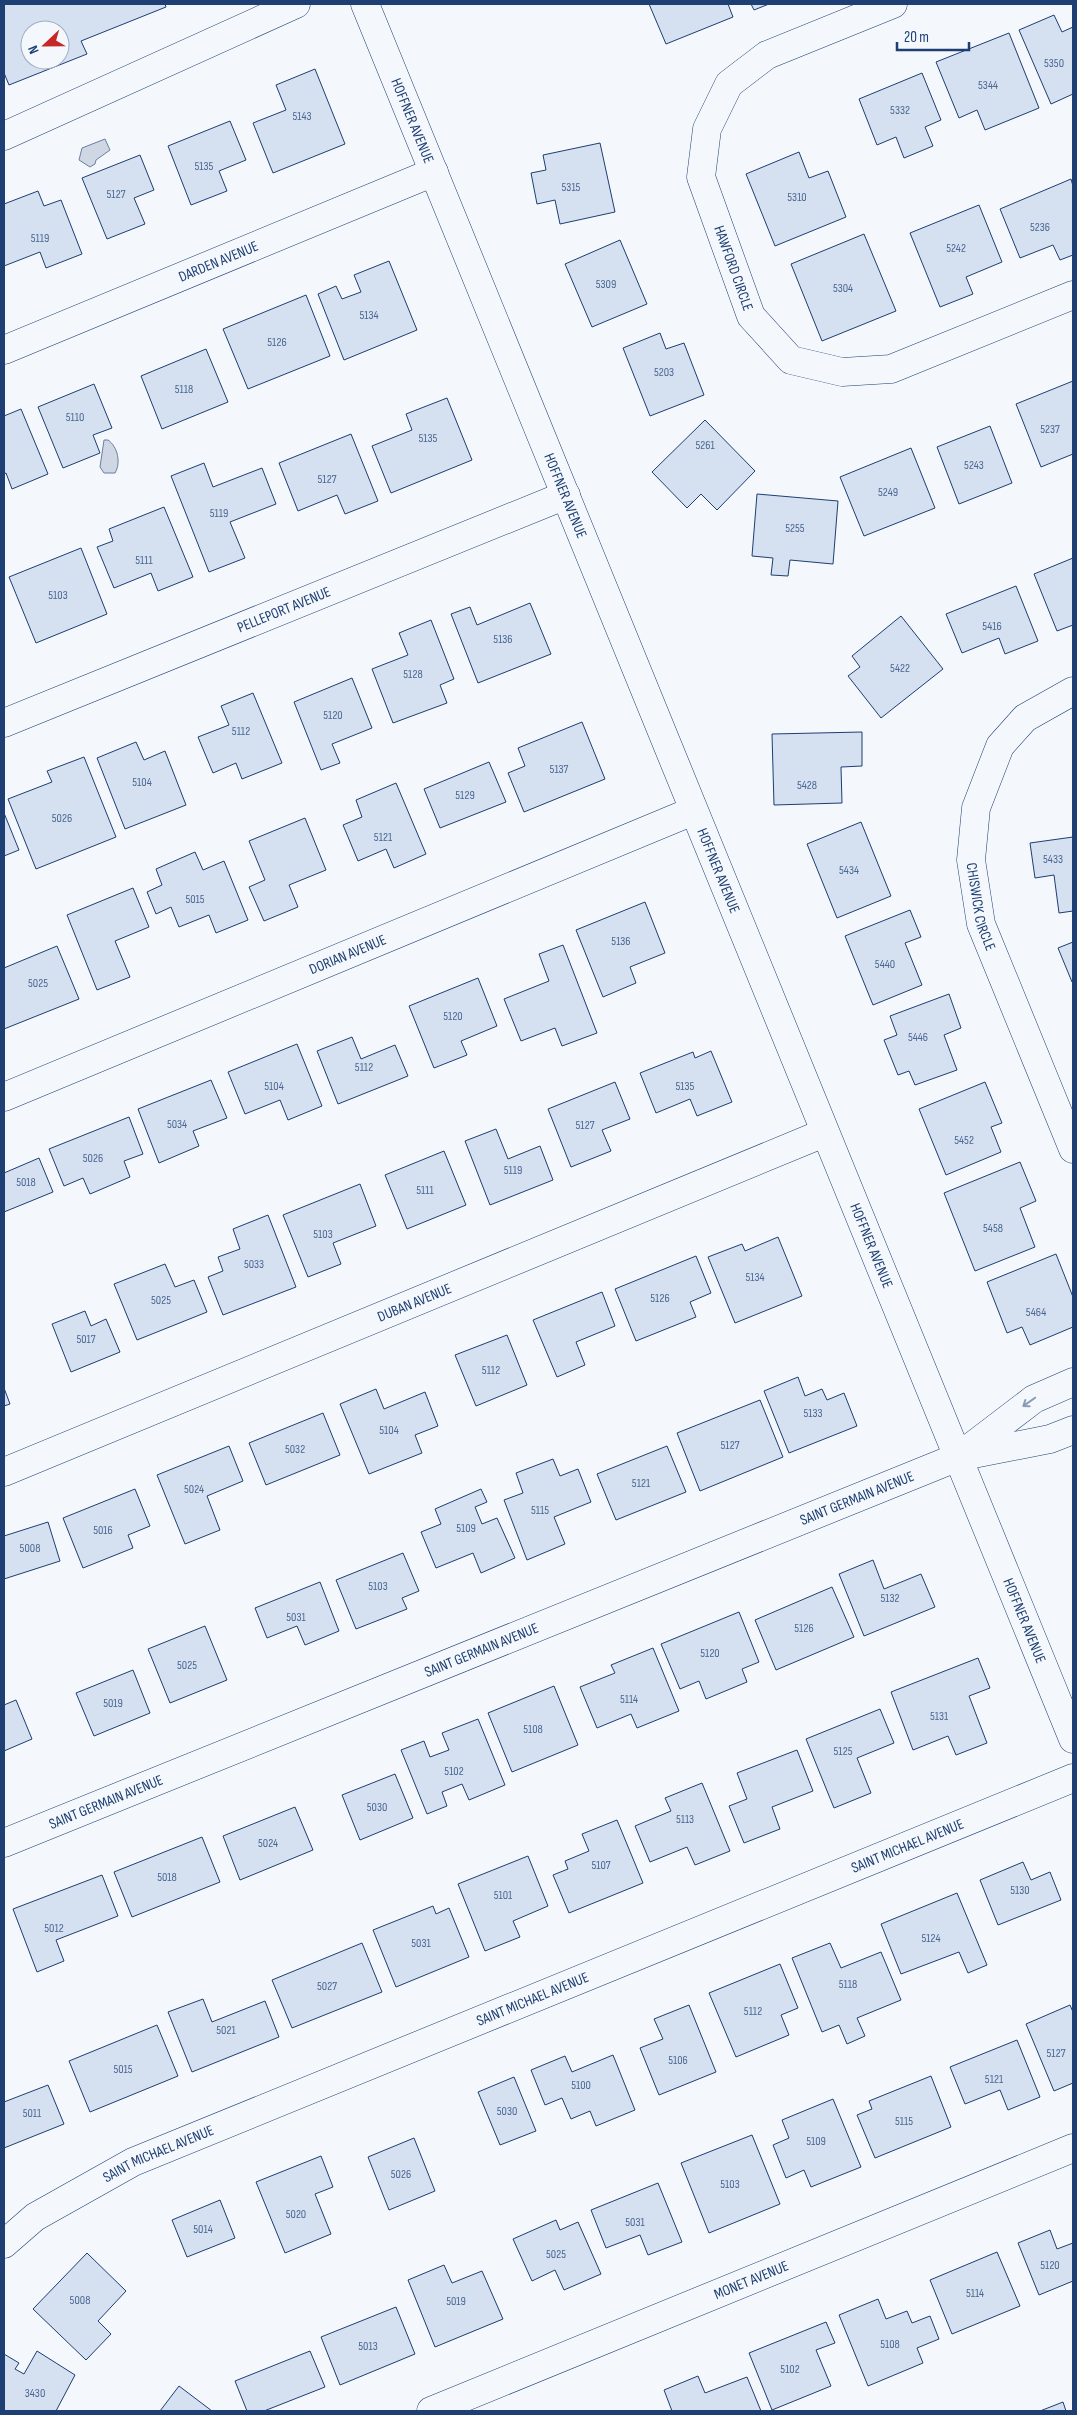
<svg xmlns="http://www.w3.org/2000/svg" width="1077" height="2415" viewBox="0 0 1077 2415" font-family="'Sofia Sans Condensed',sans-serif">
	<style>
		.water { fill: #cfd7e4; stroke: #687fa3 }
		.building { fill: #d5e0f0; stroke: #1d3f73; fill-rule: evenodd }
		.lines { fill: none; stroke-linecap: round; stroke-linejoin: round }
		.minor-casing { stroke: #1d3f73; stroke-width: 29 }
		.major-casing { stroke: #1d3f73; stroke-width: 29 }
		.minor { stroke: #f4f7fb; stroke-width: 28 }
		.major { stroke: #f4f7fb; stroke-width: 28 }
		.oneway { stroke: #889bb7 }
		.labels { text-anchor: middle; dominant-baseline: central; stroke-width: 4; stroke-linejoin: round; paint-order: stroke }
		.number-label { font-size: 12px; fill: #4b6792 }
		.street-label { font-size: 15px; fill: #1d3f73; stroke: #f4f7fb }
	</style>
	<rect width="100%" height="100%" fill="#f4f7fb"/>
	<g class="water">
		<polygon points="105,139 110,150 96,160 95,164 90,167 79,160 82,148"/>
		<path d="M 104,440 L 108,440 C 118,447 121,463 115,473 L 104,473 L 100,467 Z"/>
	</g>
	<g class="building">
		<path d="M 4,4 L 165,4 L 166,7 L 81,41 L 87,54 L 9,85 L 4,73 ZM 30,30 L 60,30 L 60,60 L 30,60 Z"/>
		<polygon points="649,4 728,4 733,17 666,44"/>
		<polygon points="751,4 769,4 754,10"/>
		<polygon points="1054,15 1062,32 1073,27 1073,94 1051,104 1019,30"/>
		<polygon points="1009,33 1039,108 985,130 977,110 959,118 936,62"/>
		<polygon points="315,69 345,144 273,173 253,123 286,110 276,85"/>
		<polygon points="922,73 941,120 925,127 933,146 904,158 896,137 877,145 859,99"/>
		<polygon points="230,121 246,160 219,171 227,191 191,205 168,146"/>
		<polygon points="600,143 615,212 560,224 555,200 537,204 531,173 546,170 543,155"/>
		<polygon points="799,152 809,178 828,171 846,217 775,246 746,174"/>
		<polygon points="140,155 154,190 134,198 145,224 107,239 82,178"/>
		<polygon points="1071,179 1073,186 1073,255 1060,260 1053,245 1020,258 1000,209"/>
		<polygon points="38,191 44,206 61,200 82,254 46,268 40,252 4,266 4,204"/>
		<polygon points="979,205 1002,262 966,277 973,294 940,307 910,233"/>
		<polygon points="864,234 896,311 822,341 791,264"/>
		<polygon points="620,240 647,304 592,327 565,264"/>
		<polygon points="389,261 417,330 344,360 318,294 336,286 342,299 361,292 354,275"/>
		<polygon points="306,295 330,356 248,389 223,329"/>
		<polygon points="660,333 666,349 684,343 704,395 650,416 623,348"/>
		<polygon points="206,349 228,402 162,429 141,376"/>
		<polygon points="1073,381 1073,454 1041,467 1016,404"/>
		<polygon points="94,384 112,428 93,435 100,453 63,468 38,407"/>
		<polygon points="447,398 472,460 391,493 372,446 412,430 406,414"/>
		<polygon points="21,409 48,474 12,489 6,473 4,474 4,416"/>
		<polygon points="705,420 755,471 717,510 701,494 687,508 652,472"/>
		<polygon points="990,426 1012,483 959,504 937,447"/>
		<polygon points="351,434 378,501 345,514 337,495 298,511 279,463"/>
		<polygon points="911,448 935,508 864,536 840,477"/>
		<polygon points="204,463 213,487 262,468 276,504 230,522 245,558 209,572 171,476"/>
		<polygon points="757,494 838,501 833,564 790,560 788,576 771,575 773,558 752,556"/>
		<polygon points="164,507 193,577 158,591 151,573 114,588 97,547 113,541 109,529"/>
		<polygon points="81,548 107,614 36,643 9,577"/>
		<polygon points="1073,558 1073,625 1057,631 1034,574"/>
		<polygon points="1016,586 1038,641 1005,654 999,638 962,653 946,614"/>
		<polygon points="530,603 551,654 478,683 451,614 470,607 477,625"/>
		<polygon points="901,616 943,669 881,718 848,676 860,667 852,656"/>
		<polygon points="431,620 454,679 440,685 447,703 393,723 372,669 408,655 399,633"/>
		<polygon points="352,678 372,728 332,744 340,763 321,770 294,702"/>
		<polygon points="253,693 282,763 242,779 236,763 213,773 198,737 229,725 221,706"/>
		<polygon points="582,722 605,779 524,812 508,773 525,766 518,748"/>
		<polygon points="862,732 862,766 841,767 842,803 774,805 772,734"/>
		<polygon points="136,742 144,760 165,751 186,805 125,829 97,758"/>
		<polygon points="84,757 116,837 36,869 8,799 52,782 47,771"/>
		<polygon points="489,762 506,802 440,828 424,789"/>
		<polygon points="396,783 426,854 394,868 386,849 358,861 343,825 362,817 356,800"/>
		<polygon points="4,813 19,850 4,856"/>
		<polygon points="305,818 326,870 289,885 298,907 264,921 249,887 265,880 249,841"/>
		<polygon points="861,822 891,896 837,918 807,844"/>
		<polygon points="1073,837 1073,911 1059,913 1054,875 1035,878 1030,843"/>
		<polygon points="195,852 203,870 224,861 248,920 216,933 209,915 179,927 171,907 156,914 147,892 162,885 156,869"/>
		<polygon points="133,888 149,927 115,941 130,977 97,990 67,915"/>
		<polygon points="645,902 665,953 630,967 636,983 603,997 576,930"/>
		<polygon points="910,910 921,937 905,943 922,985 873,1005 845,936"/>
		<polygon points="1073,942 1073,982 1072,982 1058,948"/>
		<polygon points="563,945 597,1033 562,1046 555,1028 521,1041 504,999 549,981 539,954"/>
		<polygon points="57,946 79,999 4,1029 4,968"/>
		<polygon points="478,978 497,1026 461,1041 467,1055 434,1068 409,1006"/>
		<polygon points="949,994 961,1028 944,1035 957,1070 915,1085 909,1071 898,1075 884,1040 897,1035 890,1016"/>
		<polygon points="352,1037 361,1059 395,1045 408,1076 338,1104 317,1051"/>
		<polygon points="297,1044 322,1106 288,1120 280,1100 245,1114 228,1072"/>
		<polygon points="711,1051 732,1102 697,1116 690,1099 656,1113 640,1073 693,1052 695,1058"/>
		<polygon points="211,1080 227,1118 193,1131 199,1146 159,1163 138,1109"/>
		<polygon points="615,1082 630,1119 602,1130 611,1151 571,1167 548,1109"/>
		<polygon points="985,1082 1002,1123 991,1127 1001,1152 946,1175 919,1109"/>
		<polygon points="129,1117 143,1154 124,1161 130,1177 90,1194 83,1178 64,1186 49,1149"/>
		<polygon points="496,1129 508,1159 540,1146 553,1180 490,1205 465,1141"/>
		<polygon points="444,1151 466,1205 407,1229 385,1175"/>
		<polygon points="39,1158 53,1192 4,1212 4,1173"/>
		<polygon points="1020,1162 1036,1201 1020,1208 1035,1247 975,1271 944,1193"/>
		<polygon points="360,1184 376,1226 333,1243 341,1264 308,1277 283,1215"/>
		<polygon points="268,1215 296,1287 223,1315 208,1277 223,1271 218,1257 240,1249 233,1229"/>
		<polygon points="778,1237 802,1296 735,1323 708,1257 742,1244 745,1251"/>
		<polygon points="1056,1254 1073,1297 1073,1327 1030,1345 1022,1327 1007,1333 987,1282"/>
		<polygon points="696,1256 711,1293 690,1302 696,1317 636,1341 615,1289"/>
		<polygon points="165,1264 175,1287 194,1280 207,1312 137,1340 114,1284"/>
		<polygon points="602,1292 615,1326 576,1342 585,1365 557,1377 533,1320"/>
		<polygon points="85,1311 91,1326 106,1319 120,1352 71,1372 52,1324"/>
		<polygon points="507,1335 527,1385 476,1406 455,1355"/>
		<polygon points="798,1377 805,1396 822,1389 827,1400 844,1393 857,1426 789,1453 764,1391"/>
		<polygon points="4,1388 10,1404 4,1406"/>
		<polygon points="376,1389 384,1409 425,1392 438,1426 415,1435 422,1453 369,1474 340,1404"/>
		<polygon points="760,1400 783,1457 700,1491 677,1433"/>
		<polygon points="323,1413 340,1455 266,1485 249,1443"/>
		<polygon points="229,1446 243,1481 207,1496 220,1530 185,1544 157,1475"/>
		<polygon points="667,1446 686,1492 616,1520 597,1474"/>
		<polygon points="553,1459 560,1476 578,1469 591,1502 554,1517 565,1544 527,1560 504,1500 523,1493 516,1473"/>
		<polygon points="135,1489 150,1526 128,1535 133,1548 83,1568 63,1518"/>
		<polygon points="481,1489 487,1502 475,1507 482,1524 497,1518 515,1558 481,1573 473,1553 436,1568 421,1532 441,1524 435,1509"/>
		<polygon points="48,1522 60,1561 4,1579 4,1536"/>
		<polygon points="403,1553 419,1591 402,1598 407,1609 356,1629 336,1580"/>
		<polygon points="873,1560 884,1589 921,1574 935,1607 864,1636 839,1574"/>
		<polygon points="320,1582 339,1631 305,1645 297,1626 267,1638 255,1608"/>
		<polygon points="832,1587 854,1637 776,1670 755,1620"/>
		<polygon points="739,1612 759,1662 742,1669 747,1682 706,1699 699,1681 680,1689 661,1644"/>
		<polygon points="205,1626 227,1680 170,1703 148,1649"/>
		<polygon points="653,1648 679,1711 637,1728 631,1714 597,1728 580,1687 615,1673 611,1665"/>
		<polygon points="978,1658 990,1688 969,1696 987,1743 956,1755 948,1736 913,1750 891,1692"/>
		<polygon points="133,1670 150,1713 94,1736 76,1693"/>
		<polygon points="554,1686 578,1745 512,1772 488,1713"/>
		<polygon points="16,1700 32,1739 4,1751 4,1705"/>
		<polygon points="880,1709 894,1743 857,1758 871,1793 834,1808 806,1739"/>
		<polygon points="478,1719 505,1785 469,1800 462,1784 442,1792 447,1806 427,1814 401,1750 424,1741 430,1757 449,1750 442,1733"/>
		<polygon points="797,1750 813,1791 772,1807 780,1829 744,1843 729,1806 747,1799 737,1773"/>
		<polygon points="395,1774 413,1818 360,1840 342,1795"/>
		<polygon points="702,1783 730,1851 695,1865 687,1847 650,1862 635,1826 671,1811 665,1798"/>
		<polygon points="295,1807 313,1850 240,1880 223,1836"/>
		<polygon points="617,1820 643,1883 569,1913 553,1875 568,1869 565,1861 589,1851 582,1834"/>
		<polygon points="202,1837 220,1882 132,1917 114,1872"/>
		<polygon points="528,1856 548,1906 513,1921 520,1937 485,1951 458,1884"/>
		<polygon points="1023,1862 1031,1880 1050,1872 1061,1900 998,1925 980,1880"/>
		<polygon points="102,1875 118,1916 56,1940 64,1961 37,1972 13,1909"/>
		<polygon points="957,1893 987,1965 968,1973 959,1952 901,1974 881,1924"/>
		<polygon points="433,1906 436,1914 449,1908 469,1957 396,1987 373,1930"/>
		<polygon points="362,1943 382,1992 292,2028 272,1980"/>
		<polygon points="830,1943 841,1968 881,1952 901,2000 857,2018 865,2036 847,2044 839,2025 822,2032 792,1958"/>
		<polygon points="780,1964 798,2008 781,2015 789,2035 736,2057 709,1993"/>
		<polygon points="203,1999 212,2022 265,2001 279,2037 192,2072 168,2012"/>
		<polygon points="689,2005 716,2072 659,2095 640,2048 663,2039 654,2019"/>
		<polygon points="1070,2005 1073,2012 1073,2083 1054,2091 1026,2024"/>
		<polygon points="157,2025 178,2076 90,2112 69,2061"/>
		<polygon points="1017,2040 1040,2097 1008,2110 1000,2090 965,2104 950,2067"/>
		<polygon points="613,2055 635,2110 596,2126 590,2111 571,2119 562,2098 545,2105 531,2070 565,2056 572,2072"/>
		<polygon points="931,2076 951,2127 875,2158 857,2115 872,2109 869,2101"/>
		<polygon points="514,2077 536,2131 500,2145 478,2092"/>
		<polygon points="48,2085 64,2124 4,2148 4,2102"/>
		<polygon points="833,2099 861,2167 811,2187 804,2170 786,2178 773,2145 789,2138 782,2120"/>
		<polygon points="752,2135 780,2204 709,2233 681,2163"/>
		<polygon points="414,2138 435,2191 389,2210 368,2157"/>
		<polygon points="321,2156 333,2187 315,2194 331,2234 285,2253 256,2182"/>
		<polygon points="658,2183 682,2242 648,2255 640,2235 606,2248 591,2210"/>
		<polygon points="220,2200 235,2238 187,2257 172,2220"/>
		<polygon points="556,2220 560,2230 578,2222 601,2274 564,2290 555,2270 532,2281 513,2239"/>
		<polygon points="1050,2230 1057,2249 1073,2243 1073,2281 1039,2295 1018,2243"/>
		<polygon points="997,2252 1020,2306 952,2334 930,2280"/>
		<polygon points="87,2253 126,2291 98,2321 111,2334 86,2360 33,2309"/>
		<polygon points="444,2265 452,2283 482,2271 503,2319 435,2347 408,2280"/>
		<polygon points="878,2299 886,2319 907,2311 912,2323 930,2316 939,2339 917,2348 923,2363 868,2386 839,2315"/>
		<polygon points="396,2307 415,2354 340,2385 321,2337"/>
		<polygon points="826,2322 835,2343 816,2350 831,2386 772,2410 749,2353"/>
		<polygon points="37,2351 75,2375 56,2411 4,2411 4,2354 19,2363 15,2369 24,2374"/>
		<polygon points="310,2351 325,2387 264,2411 247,2411 235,2381"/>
		<polygon points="698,2376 705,2393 747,2377 761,2411 672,2411 664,2390"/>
		<polygon points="179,2386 212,2411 160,2411"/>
		<polygon points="1063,2402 1066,2411 1040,2411"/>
	</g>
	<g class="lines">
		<g class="minor-casing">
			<g id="minor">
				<path id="s1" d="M 893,4 L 767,55 L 729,84 L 707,129 L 701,177 L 751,316 L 791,360 L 842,372 L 891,369 L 1073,295"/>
				<polyline points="4,136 296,4"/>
				<path id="s2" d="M 4,350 L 434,172"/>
				<path id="s3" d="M 1073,691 L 1025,718 L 1000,746 L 976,808 L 971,860 L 981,924 L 1073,1149"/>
				<path id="s4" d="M 4,723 L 566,495"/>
				<path id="s5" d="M 4,1097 L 693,811"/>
				<polyline points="962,1454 1034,1399 1073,1382"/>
				<path id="s6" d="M 4,1472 L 824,1133"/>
				<path id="s7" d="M 4,1843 L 958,1457 L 1050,1439 L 1073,1430"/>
				<path id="s8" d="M 4,2244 L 35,2217 L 133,2162 L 1073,1778"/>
				<path id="s9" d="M 431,2411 L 1073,2148"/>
			</g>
		</g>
		<g class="major-casing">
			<g id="major">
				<path id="s10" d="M 365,4 L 1073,1739"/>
			</g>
		</g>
		<use href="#minor" class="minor"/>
		<use href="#major" class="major"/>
	</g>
	<defs><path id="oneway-shaft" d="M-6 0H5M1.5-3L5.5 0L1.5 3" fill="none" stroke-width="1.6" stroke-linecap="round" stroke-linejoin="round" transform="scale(1.25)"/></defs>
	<use class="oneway" href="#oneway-shaft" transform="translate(1029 1402) rotate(145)"/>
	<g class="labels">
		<g class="number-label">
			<text x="1054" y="63">5350</text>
			<text x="988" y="85">5344</text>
			<text x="900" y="110">5332</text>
			<text x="302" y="116">5143</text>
			<text x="204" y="166">5135</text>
			<text x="571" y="187">5315</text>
			<text x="116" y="194">5127</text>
			<text x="797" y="197">5310</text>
			<text x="1040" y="227">5236</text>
			<text x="40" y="238">5119</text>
			<text x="956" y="248">5242</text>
			<text x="606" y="284">5309</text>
			<text x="843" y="288">5304</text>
			<text x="369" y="315">5134</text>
			<text x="277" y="342">5126</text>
			<text x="664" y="372">5203</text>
			<text x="184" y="389">5118</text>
			<text x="75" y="417">5110</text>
			<text x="1050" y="429">5237</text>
			<text x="428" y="438">5135</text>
			<text x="705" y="445">5261</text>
			<text x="974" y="465">5243</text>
			<text x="327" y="479">5127</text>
			<text x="888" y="492">5249</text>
			<text x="219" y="513">5119</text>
			<text x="795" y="528">5255</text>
			<text x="144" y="560">5111</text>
			<text x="58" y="595">5103</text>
			<text x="992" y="626">5416</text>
			<text x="503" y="639">5136</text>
			<text x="900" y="668">5422</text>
			<text x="413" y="674">5128</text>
			<text x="333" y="715">5120</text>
			<text x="241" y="731">5112</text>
			<text x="559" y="769">5137</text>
			<text x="142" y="782">5104</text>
			<text x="807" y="785">5428</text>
			<text x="465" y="795">5129</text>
			<text x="62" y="818">5026</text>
			<text x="383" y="837">5121</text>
			<text x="1053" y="859">5433</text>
			<text x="849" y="870">5434</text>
			<text x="195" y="899">5015</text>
			<text x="621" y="941">5136</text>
			<text x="885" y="964">5440</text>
			<text x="38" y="983">5025</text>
			<text x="453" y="1016">5120</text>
			<text x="918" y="1037">5446</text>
			<text x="364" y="1067">5112</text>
			<text x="274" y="1086">5104</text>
			<text x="685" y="1086">5135</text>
			<text x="177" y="1124">5034</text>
			<text x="585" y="1125">5127</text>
			<text x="964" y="1140">5452</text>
			<text x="93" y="1158">5026</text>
			<text x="513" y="1170">5119</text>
			<text x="26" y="1182">5018</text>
			<text x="425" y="1190">5111</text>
			<text x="993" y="1228">5458</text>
			<text x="323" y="1234">5103</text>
			<text x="254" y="1264">5033</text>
			<text x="755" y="1277">5134</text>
			<text x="660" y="1298">5126</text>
			<text x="161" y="1300">5025</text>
			<text x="1036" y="1312">5464</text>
			<text x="86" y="1339">5017</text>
			<text x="491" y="1370">5112</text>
			<text x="813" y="1413">5133</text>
			<text x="389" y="1430">5104</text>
			<text x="730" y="1445">5127</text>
			<text x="295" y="1449">5032</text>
			<text x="641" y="1483">5121</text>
			<text x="194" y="1489">5024</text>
			<text x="540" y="1510">5115</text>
			<text x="466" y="1528">5109</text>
			<text x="103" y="1530">5016</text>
			<text x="30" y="1548">5008</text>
			<text x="378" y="1586">5103</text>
			<text x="890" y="1598">5132</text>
			<text x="296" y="1617">5031</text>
			<text x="804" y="1628">5126</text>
			<text x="710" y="1653">5120</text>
			<text x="187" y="1665">5025</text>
			<text x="629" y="1699">5114</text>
			<text x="113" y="1703">5019</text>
			<text x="939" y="1716">5131</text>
			<text x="533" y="1729">5108</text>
			<text x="843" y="1751">5125</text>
			<text x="454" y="1771">5102</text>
			<text x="377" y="1807">5030</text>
			<text x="685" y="1819">5113</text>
			<text x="268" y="1843">5024</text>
			<text x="601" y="1865">5107</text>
			<text x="167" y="1877">5018</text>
			<text x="1020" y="1890">5130</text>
			<text x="503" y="1895">5101</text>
			<text x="54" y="1928">5012</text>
			<text x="931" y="1938">5124</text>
			<text x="421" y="1943">5031</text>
			<text x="848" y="1984">5118</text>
			<text x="327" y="1986">5027</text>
			<text x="753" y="2011">5112</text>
			<text x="226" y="2030">5021</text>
			<text x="1056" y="2053">5127</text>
			<text x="678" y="2060">5106</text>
			<text x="123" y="2069">5015</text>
			<text x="994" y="2079">5121</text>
			<text x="581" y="2085">5100</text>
			<text x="507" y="2111">5030</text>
			<text x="32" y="2113">5011</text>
			<text x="904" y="2121">5115</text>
			<text x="816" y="2141">5109</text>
			<text x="401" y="2174">5026</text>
			<text x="730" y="2184">5103</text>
			<text x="296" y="2214">5020</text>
			<text x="635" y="2222">5031</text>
			<text x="203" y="2229">5014</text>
			<text x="556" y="2254">5025</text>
			<text x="1050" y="2265">5120</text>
			<text x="975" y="2293">5114</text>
			<text x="80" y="2300">5008</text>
			<text x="456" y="2301">5019</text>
			<text x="890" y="2344">5108</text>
			<text x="368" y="2346">5013</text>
			<text x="790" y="2369">5102</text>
			<text x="35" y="2393">3430</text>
		</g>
		<g class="street-label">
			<text stroke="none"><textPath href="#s10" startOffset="126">HOFFNER AVENUE</textPath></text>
			<text stroke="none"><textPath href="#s2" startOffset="232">DARDEN AVENUE</textPath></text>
			<text stroke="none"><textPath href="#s1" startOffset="379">HAWFORD CIRCLE</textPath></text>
			<text stroke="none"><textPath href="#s10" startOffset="531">HOFFNER AVENUE</textPath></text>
			<text stroke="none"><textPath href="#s4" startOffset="302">PELLEPORT AVENUE</textPath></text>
			<text stroke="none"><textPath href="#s10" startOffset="936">HOFFNER AVENUE</textPath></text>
			<text stroke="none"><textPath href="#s3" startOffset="259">CHISWICK CIRCLE</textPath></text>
			<text stroke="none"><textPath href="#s5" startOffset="372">DORIAN AVENUE</textPath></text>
			<text stroke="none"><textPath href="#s10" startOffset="1341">HOFFNER AVENUE</textPath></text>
			<text stroke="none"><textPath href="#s6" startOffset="444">DUBAN AVENUE</textPath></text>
			<text stroke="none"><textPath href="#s7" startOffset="920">SAINT GERMAIN AVENUE</textPath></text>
			<text stroke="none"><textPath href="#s10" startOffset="1746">HOFFNER AVENUE</textPath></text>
			<text stroke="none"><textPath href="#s7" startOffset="515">SAINT GERMAIN AVENUE</textPath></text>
			<text stroke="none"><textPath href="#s7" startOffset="110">SAINT GERMAIN AVENUE</textPath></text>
			<text stroke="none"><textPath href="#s8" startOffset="990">SAINT MICHAEL AVENUE</textPath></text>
			<text stroke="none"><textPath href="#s8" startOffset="585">SAINT MICHAEL AVENUE</textPath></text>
			<text stroke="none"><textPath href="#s8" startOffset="180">SAINT MICHAEL AVENUE</textPath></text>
			<text stroke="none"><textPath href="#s9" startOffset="346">MONET AVENUE</textPath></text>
		</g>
	</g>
	<rect width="1077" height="2415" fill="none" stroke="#1d3f73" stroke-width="10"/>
	<g transform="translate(45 45) rotate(248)"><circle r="24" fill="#f4f7fb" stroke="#9eadc5"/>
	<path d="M0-4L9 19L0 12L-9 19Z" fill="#c62828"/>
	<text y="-8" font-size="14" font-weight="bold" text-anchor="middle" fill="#1d3f73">N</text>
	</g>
	<path d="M897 42v8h72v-8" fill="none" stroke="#1d3f73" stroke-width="2.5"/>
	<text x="904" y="42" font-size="15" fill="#1d3f73" stroke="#f4f7fb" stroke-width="4" paint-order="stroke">20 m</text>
</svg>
